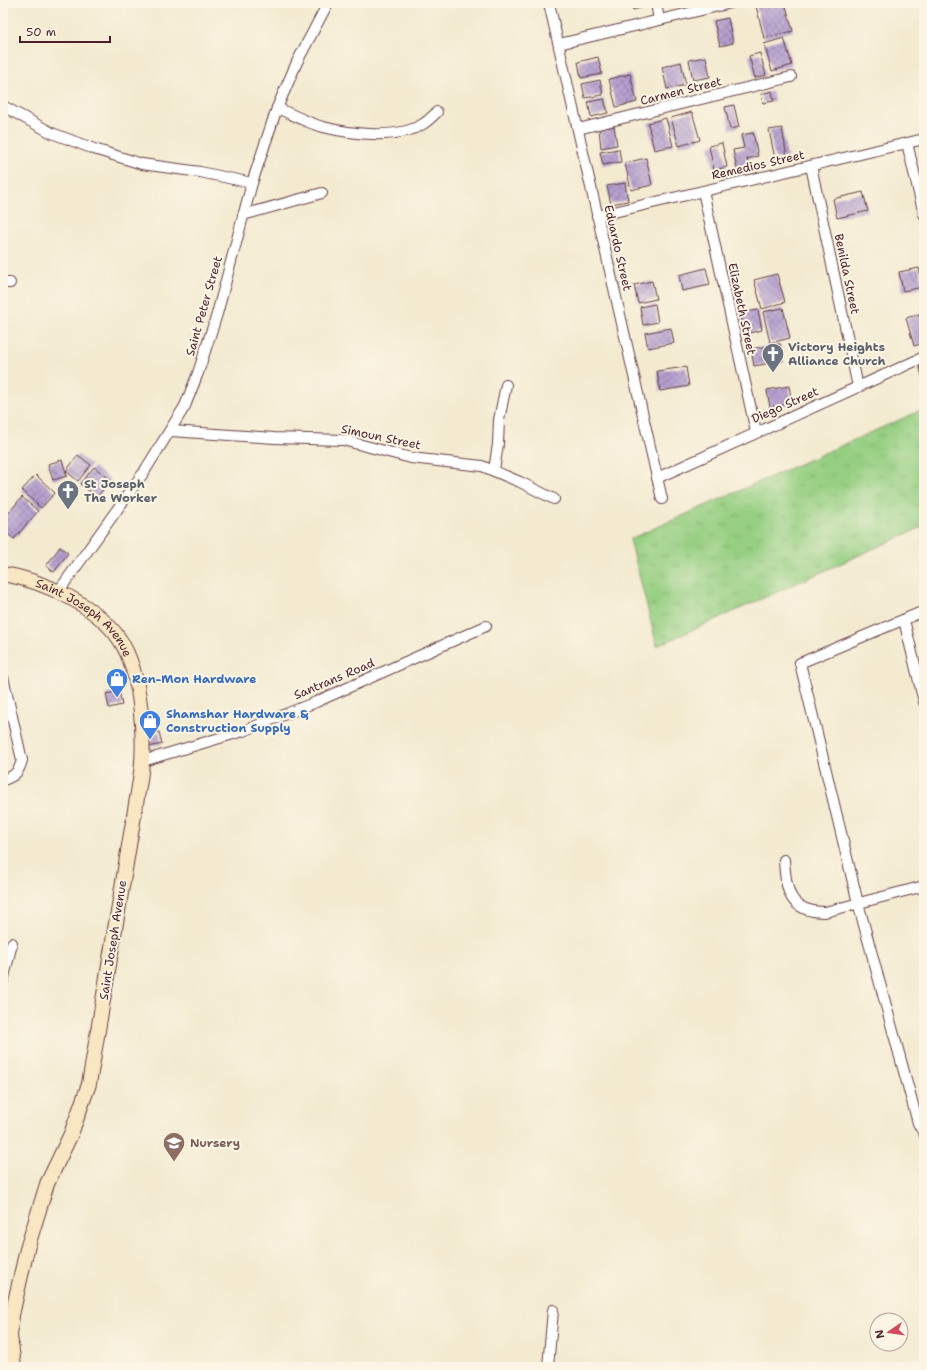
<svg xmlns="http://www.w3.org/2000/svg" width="927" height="1370" viewBox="0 0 927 1370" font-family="'Shantell Sans',sans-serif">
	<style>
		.grass { fill: url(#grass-tufts); stroke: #707756 }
		.building { fill: url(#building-cross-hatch) }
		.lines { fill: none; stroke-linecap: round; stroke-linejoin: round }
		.street-casing { stroke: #633d44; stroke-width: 12 }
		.secondary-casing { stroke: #633d44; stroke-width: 16 }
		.street { stroke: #fff; stroke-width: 10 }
		.secondary { stroke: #f9e7c3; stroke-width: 14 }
		.labels { text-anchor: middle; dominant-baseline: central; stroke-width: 4; stroke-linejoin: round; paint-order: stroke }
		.street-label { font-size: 12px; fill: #4a1f2b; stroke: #fcf5e5 }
		.worship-label { font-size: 12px; font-weight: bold; fill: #5b616d; stroke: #fcf5e5; text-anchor: start }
		.shop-label { font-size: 12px; font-weight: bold; fill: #366cbe; stroke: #fcf5e5; text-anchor: start }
		.education-label { font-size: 12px; font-weight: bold; fill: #785e54; stroke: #fcf5e5; text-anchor: start }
	</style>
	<defs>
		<pattern id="grass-tufts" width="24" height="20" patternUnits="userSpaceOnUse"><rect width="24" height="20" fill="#96cf82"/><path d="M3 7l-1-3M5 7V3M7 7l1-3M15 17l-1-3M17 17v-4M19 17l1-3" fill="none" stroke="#83b170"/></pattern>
		<pattern id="building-cross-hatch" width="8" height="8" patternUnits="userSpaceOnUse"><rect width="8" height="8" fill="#b49fcf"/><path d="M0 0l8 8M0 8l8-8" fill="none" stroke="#9481a8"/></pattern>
	</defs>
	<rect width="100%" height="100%" fill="#fcf5e5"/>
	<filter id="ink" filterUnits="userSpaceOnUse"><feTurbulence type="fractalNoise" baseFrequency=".025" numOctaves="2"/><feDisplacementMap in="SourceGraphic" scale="8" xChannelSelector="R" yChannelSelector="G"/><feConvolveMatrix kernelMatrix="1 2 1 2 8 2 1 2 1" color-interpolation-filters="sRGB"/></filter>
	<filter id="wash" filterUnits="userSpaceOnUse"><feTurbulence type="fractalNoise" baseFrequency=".012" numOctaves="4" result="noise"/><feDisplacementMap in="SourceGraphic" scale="16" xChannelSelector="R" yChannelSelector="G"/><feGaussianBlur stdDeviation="0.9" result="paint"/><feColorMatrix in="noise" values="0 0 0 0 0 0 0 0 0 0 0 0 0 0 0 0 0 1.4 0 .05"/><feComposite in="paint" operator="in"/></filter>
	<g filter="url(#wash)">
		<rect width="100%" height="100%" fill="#f3ead0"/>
		<polygon class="grass" points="924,409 924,526 657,646 630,539"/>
		<g id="blocks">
			<g class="building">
				<polygon points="631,3 648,3 648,6 633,10"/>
				<polygon points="768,3 785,3 793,31 764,38 756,6"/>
				<polygon points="728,18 733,43 720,46 714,21"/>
				<polygon points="784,38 792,65 772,71 764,44"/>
				<polygon points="760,53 766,75 755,78 749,56"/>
				<polygon points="598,57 602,74 581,78 578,62"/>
				<polygon points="706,57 710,77 693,80 689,60"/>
				<polygon points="681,62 686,85 667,89 662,67"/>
				<polygon points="630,74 637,102 616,107 609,79"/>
				<polygon points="600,80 603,95 585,98 582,84"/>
				<polygon points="772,91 774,101 763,103 761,94"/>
				<polygon points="604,99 608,113 591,117 588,102"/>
				<polygon points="734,105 739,127 730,129 725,107"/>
				<polygon points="692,112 700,140 679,146 671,118"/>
				<polygon points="666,118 673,146 654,150 648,123"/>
				<polygon points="614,126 617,145 601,148 599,129"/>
				<polygon points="782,128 787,157 775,159 769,130"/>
				<polygon points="753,133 758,156 747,159 750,171 738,173 733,150 744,148 741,135"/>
				<polygon points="722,143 727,167 714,170 709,146"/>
				<polygon points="619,149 621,162 603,165 600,152"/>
				<polygon points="646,158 652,185 631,190 625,163"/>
				<polygon points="625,183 628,201 611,204 607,186"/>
				<polygon points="863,192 868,211 837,218 833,199"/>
				<polygon points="706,268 710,285 682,291 679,275"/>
				<polygon points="919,268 923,287 903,291 899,272"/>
				<polygon points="777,274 785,302 762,309 754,280"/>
				<polygon points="652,281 656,299 638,303 634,285"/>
				<polygon points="655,304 658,322 643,325 640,307"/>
				<polygon points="783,308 790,338 770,343 763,312"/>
				<polygon points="758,310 762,330 745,334 740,313"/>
				<polygon points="924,313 924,343 914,346 906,318"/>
				<polygon points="671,328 674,343 648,348 645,333"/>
				<polygon points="780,344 783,361 754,366 751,349"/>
				<polygon points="924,365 924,382 919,366"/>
				<polygon points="686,367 689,386 660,391 657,371"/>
				<polygon points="789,386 792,403 770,408 767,390"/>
				<polygon points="78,455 91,465 78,481 66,471"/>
				<polygon points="62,460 67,476 53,480 48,464"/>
				<polygon points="94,467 111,480 97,497 80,484"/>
				<polygon points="36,475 55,493 41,508 22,490"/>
				<polygon points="22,497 38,511 14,539 3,530 3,520"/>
				<polygon points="60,547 68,553 54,572 46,566"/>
				<polygon points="119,691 122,705 109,708 106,694"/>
				<polygon points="159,732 162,744 148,747 146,735"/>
			</g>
		</g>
	</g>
	<g filter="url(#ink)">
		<use href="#blocks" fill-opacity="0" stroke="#633d44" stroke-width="1"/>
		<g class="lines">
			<g class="street-casing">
				<g id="street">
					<polyline points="549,3 662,499"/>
					<polyline points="656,3 659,20"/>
					<polyline points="559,44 731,3"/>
					<polyline points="3,106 52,133 94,149 142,164 200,172 252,183"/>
					<path d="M 277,108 C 292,114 307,123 323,127 C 351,134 397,140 423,124 C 428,121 433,116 437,112"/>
					<polyline points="578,129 791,77"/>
					<polyline points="907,143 924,214"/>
					<polyline points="811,166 858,387"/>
					<polyline points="703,191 756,432"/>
					<polyline points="243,215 322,193"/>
					<polyline points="597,216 924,139"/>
					<polyline points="3,283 10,283"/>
					<polyline points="171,431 274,438 343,440 411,458 482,466 520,482 554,499"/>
					<polyline points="494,470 498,444 499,420 506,385"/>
					<polyline points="657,478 924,357"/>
					<polyline points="58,592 144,472 185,406 198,373 217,314 252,183 277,108 297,62 328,3"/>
					<polyline points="924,611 800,663 858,903 918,1123 924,1134"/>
					<polyline points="904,620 924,702"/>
					<path d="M 3,677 L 22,760 C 19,772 15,776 3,780"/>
					<polyline points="143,761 243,731 316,702 486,626"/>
					<path d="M 784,860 C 786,891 789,912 825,912 L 924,886"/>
					<polyline points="3,981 12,943"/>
					<polyline points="548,1367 553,1310"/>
				</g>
			</g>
			<g class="secondary-casing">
				<g id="secondary">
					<path id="s1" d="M 3,574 C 42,580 98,606 120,640 C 142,674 146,741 140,780 L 89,1084 L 71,1134 L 47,1184 L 27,1249 L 12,1315 L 10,1336 L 14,1367"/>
				</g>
			</g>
			<use href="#street" class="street"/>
			<use href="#secondary" class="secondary"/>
		</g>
	</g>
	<defs>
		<g id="church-pin" transform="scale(1.15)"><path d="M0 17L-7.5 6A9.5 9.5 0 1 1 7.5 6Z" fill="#6b7280" stroke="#fcf5e5"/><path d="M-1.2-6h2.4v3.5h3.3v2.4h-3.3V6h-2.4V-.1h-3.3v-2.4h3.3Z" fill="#fff"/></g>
		<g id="shop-pin" transform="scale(1.15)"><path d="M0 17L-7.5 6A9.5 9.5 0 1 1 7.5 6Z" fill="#3f7fe0" stroke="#fcf5e5"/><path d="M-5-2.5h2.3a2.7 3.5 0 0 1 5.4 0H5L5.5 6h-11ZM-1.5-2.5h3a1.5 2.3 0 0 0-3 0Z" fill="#fff"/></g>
		<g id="school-pin" transform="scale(1.15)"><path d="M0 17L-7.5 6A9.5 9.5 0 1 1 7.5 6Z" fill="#8d6e63" stroke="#fcf5e5"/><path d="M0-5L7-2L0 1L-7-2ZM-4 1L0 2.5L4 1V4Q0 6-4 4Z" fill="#fff"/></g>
	</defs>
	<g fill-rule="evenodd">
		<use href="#church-pin" x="773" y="354"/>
		<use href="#church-pin" x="68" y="491"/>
		<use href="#shop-pin" x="117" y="679"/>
		<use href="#shop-pin" x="150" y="721"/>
		<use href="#school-pin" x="174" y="1143"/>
	</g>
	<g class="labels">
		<g class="street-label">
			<text transform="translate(681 91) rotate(-14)">Carmen Street</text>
			<text transform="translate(758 165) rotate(-13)">Remedios Street</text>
			<text transform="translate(618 248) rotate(77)">Eduardo Street</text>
			<text transform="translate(847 274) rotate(78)">Benilda Street</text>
			<text transform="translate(204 306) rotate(-74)">Saint Peter Street</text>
			<text transform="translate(742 309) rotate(78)">Elizabeth Street</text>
			<text transform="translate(785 405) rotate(-24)">Diego Street</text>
			<text transform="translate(381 437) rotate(12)">Simoun Street</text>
			<text stroke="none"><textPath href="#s1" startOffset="95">Saint Joseph Avenue</textPath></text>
			<text transform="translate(334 679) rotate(-23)">Santrans Road</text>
			<text transform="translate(113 940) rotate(-81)">Saint Joseph Avenue</text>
		</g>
		<g class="worship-label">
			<text x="788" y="347">Victory Heights<tspan x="788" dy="14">Alliance Church</tspan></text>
			<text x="84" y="484">St Joseph<tspan x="84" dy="14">The Worker</tspan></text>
		</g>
		<g class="shop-label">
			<text x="132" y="679">Ren-Mon Hardware</text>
			<text x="166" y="714">Shamshar Hardware &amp;<tspan x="166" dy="14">Construction Supply</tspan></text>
		</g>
		<g class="education-label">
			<text x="190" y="1143">Nursery</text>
		</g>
	</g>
	<rect width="927" height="1370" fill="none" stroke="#fcf5e5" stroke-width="16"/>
	<g transform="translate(889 1332) rotate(257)"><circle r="19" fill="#fcf5e5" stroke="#b59f9b"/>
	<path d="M0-3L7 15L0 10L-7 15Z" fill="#d1495b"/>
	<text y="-6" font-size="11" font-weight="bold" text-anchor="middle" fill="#4a1f2b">N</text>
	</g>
	<path d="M20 36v6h90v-6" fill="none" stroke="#4a1f2b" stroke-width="2"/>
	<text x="26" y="36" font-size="12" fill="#4a1f2b" stroke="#fcf5e5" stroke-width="3" paint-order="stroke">50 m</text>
</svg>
